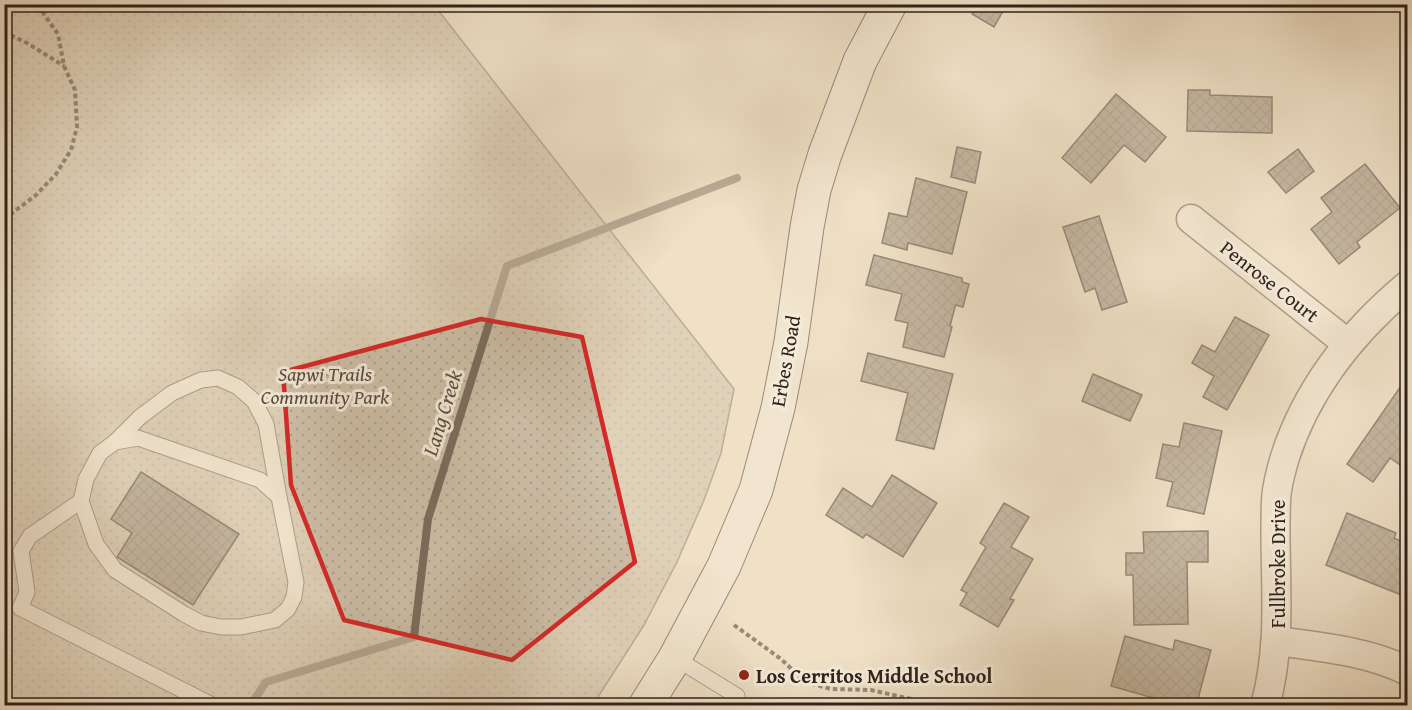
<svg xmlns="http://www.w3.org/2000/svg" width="1412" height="710" viewBox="0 0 1412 710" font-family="'Gentium Book Plus',serif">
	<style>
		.park { fill: url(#park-dots); stroke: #7e7262; stroke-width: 1.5 }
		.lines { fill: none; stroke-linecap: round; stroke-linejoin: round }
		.stream { stroke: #7a6e5e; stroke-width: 8 }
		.building { fill: url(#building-cross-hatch); stroke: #2e231a; stroke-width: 1.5 }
		.service-casing { stroke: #5e5245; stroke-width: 17 }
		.minor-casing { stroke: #5e5245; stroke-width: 31 }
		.secondary-casing { stroke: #2e231a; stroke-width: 35 }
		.path { stroke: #2e231a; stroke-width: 4; stroke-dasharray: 4.5 3; stroke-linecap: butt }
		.service { stroke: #f5ebda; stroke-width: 15 }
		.minor { stroke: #f5ebda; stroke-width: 28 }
		.secondary { stroke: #f5ebda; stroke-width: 33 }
		.marked { fill: none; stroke: #d62828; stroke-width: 4.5; stroke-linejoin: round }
		.poi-dot { fill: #8f2418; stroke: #f5ebda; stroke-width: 2 }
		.labels { text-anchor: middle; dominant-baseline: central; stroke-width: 6; stroke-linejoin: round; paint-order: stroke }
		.street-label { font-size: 20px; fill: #2e231a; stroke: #f5ebda }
		.park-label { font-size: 20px; font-style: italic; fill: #564a3e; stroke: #f5ebda }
		.poi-label { font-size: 20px; font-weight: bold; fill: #2e231a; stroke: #f5ebda; text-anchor: start }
		.water-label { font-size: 21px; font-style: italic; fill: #5a4f42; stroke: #f5ebda }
	</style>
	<defs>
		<pattern id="park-dots" width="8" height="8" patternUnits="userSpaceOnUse" patternTransform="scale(1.5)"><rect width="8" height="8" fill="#cec0a9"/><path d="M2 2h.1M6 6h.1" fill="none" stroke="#b1a591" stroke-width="1.8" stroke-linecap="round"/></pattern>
		<pattern id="building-cross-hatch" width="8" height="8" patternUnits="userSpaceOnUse" patternTransform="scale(1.5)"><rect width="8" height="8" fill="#928573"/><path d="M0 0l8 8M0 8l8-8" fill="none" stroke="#786c5e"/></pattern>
	</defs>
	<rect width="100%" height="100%" fill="#efe0c6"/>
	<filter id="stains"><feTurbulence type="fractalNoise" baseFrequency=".00333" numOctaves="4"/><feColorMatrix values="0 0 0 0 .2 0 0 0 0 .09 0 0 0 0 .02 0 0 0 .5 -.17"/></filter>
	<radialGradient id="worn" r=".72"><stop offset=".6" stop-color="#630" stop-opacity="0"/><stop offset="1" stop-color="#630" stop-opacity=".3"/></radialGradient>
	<polygon class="park" points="4,5 434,5 734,389 721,453 704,500 677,562 644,625 593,705 5,705"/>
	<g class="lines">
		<polyline class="stream" points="250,706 266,682 414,637 428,519 507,266 737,178"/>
	</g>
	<g class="building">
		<polygon points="977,4 1007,4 994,27 972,14"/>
		<polygon points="1188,90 1210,90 1210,95 1272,97 1272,133 1187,131"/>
		<polygon points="1116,94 1166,137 1145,162 1124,145 1091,183 1062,158"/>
		<polygon points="957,147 981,152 975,183 951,177"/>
		<polygon points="1298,149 1314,171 1286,193 1268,172"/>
		<polygon points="1365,164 1400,208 1357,242 1360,247 1339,264 1311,229 1332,212 1321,198"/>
		<polygon points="916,178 967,192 952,254 908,243 907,250 882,243 889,213 907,217"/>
		<polygon points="1099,216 1127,302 1102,310 1095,288 1085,292 1063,227"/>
		<polygon points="874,255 962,278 962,282 969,284 963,307 956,305 955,307 950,326 952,327 944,357 903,347 908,323 895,320 902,294 866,285"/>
		<polygon points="1235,317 1269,335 1227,410 1203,397 1214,376 1192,363 1202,345 1215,352"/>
		<polygon points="868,353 953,374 934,449 896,440 908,393 861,381"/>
		<polygon points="1093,374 1142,395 1130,421 1082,401"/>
		<polygon points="1403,383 1408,387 1408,460 1403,467 1390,458 1373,482 1347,464"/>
		<polygon points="1184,423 1222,431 1204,514 1167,506 1173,482 1156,478 1163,444 1179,447"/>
		<polygon points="141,472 239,534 193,605 117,557 132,533 111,519"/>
		<polygon points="892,475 937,503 903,557 866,534 863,538 826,515 843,488 872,507"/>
		<polygon points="1004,503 1029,517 1011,547 1033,559 1010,599 1014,600 998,627 960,605 967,593 961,590 986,547 980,543"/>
		<polygon points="1347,513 1396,533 1394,538 1407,544 1400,559 1408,562 1408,587 1404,596 1326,565"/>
		<polygon points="1208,531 1208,562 1187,562 1188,624 1134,625 1133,575 1126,575 1126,553 1144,553 1143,532"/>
		<polygon points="1125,636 1173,650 1175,640 1211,650 1198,699 1215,703 1214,706 1156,706 1157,699 1111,686"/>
	</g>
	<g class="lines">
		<g class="service-casing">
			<g id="service">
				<polyline points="115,442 140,417 172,393 201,380 218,378 238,387 254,401 266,424 279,497"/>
				<polyline points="81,501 96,544 115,570 184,614 201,623 221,627 241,627 275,620 288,609 294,597 296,582 279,497 260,480 138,438 115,442 100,453 86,479 81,501 30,536 21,551 27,592 20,608 214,706"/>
				<polyline points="675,658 737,696 739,706"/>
			</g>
		</g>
		<g class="minor-casing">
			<g id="minor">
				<polyline points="1191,219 1348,344"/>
				<path d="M 1277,641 C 1321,647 1367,651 1408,671"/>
				<path d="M 1265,706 C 1284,638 1273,570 1276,502 C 1276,487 1281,471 1285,457 C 1307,389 1353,331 1408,285"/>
			</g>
		</g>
		<g class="secondary-casing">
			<polyline id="secondary" points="645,706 675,658 724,566 756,490 778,408 791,342 807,227 814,190 825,154 860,61 890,4"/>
		</g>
		<g class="path">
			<polyline points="4,32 27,43 64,66"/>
			<polyline points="4,219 35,196 56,174 71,150 77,127 75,90 64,66 58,34 39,7 35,4"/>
			<polyline points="734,625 781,659 805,682 831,689 871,690 929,703 933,706"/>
		</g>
		<use href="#service" class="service"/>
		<use href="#minor" class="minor"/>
		<use href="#secondary" class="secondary"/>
	</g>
	<path d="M0 0H1412V710H0ZM 481,319 L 582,337 L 635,562 L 512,660 L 344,620 L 291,485 L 283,372 Z" fill="#efe0c6" fill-opacity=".55" fill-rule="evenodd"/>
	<path class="marked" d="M 481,319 L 582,337 L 635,562 L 512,660 L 344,620 L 291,485 L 283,372 Z"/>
	<circle class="poi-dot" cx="744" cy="675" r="6"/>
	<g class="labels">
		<g class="street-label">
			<text transform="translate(1270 281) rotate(38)">Penrose Court</text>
			<text transform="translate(785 361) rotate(-80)">Erbes Road</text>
			<text transform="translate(1277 564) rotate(-90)">Fullbroke Drive</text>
		</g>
		<g class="park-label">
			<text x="325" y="373">Sapwi Trails<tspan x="325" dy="23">Community Park</tspan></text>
		</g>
		<g class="poi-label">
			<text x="756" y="675">Los Cerritos Middle School</text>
		</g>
		<g class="water-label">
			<text transform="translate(442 413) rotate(-73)">Lang Creek</text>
		</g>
	</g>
	<rect width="1412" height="710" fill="none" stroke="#efe0c6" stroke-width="24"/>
	<rect x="6" y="6" width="1400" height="698" fill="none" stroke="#2e231a" stroke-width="3"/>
	<rect x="12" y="12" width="1388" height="686" fill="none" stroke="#2e231a" stroke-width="1.5"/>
	<rect width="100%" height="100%" filter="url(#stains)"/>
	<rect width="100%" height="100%" fill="url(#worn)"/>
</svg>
